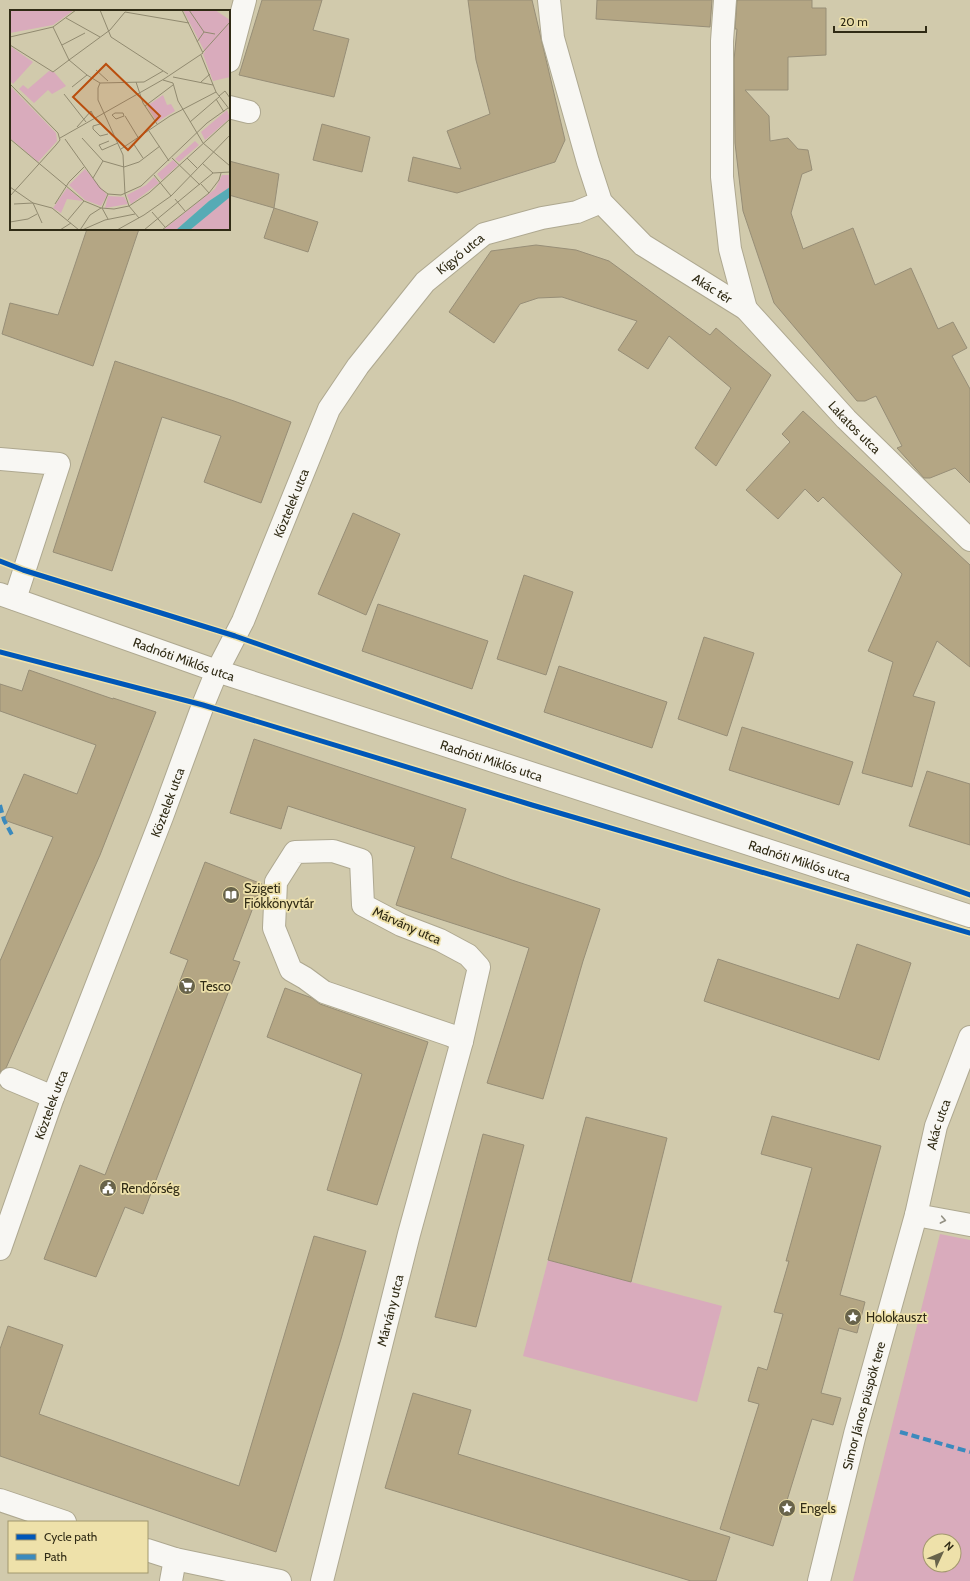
<svg xmlns="http://www.w3.org/2000/svg" width="970" height="1581" viewBox="0 0 970 1581" font-family="Cabin,sans-serif">
	<style>
		.green { fill: #d9abbc; fill-rule: evenodd }
		.building { fill: #b4a684; stroke: #978e77 }
		.lines { fill: none; stroke-linecap: round; stroke-linejoin: round }
		.minor-casing { stroke: #aea890; stroke-width: 24 }
		.minor { stroke: #f8f7f3; stroke-width: 22 }
		.quiet { stroke: #3b8abd; stroke-width: 4; stroke-dasharray: 8 4; stroke-linecap: butt }
		.cycleway-casing { stroke: #eee1aa; stroke-width: 8 }
		.cycleway { stroke: #0057b8; stroke-width: 5 }
		.oneway { stroke: #949184 }
		.labels { text-anchor: middle; dominant-baseline: central; stroke-width: 3.5; stroke-linejoin: round; paint-order: stroke }
		.street-label { font-size: 13px; fill: #302b15; stroke: #eee1aa }
		.poi-label { font-size: 13px; fill: #302b15; stroke: #eee1aa; text-anchor: start }
		.inset-road { fill: none; stroke: #918a70; stroke-width: 1 }
		.view { fill: #ba4e0e; fill-opacity: 0.15; stroke: #ba4e0e; stroke-width: 2 }
		.inset-edge { fill: none; stroke: #302b15; stroke-width: 2 }
	</style>
	<rect width="100%" height="100%" fill="#d1caac"/>
	<g class="green">
		<path d="M 940,1234 L 970,1240 L 970,1581 L 853,1581 ZM 930,1541 L 954,1541 L 954,1565 L 930,1565 Z"/>
		<polygon points="548,1260 722,1306 697,1402 523,1356"/>
	</g>
	<g class="building">
		<polygon points="262,0 322,0 313,30 349,39 334,97 239,75"/>
		<polygon points="468,0 532,0 565,140 555,162 457,193 408,181 413,157 461,169 447,131 490,114 476,60"/>
		<polygon points="597,0 712,0 710,27 596,19"/>
		<polygon points="737,0 812,0 812,8 826,8 826,55 788,57 788,90 745,90 769,116 770,141 788,138 798,149 808,150 812,170 802,174 791,213 803,249 853,228 875,285 911,268 938,329 953,322 967,348 952,356 970,389 970,483 955,468 930,478 924,478 897,448 902,446 876,396 865,401 857,401 774,303 743,211 735,143 734,60 737,29 735,29"/>
		<polygon points="322,124 370,137 362,172 313,160"/>
		<polygon points="229,161 279,174 274,208 229,195"/>
		<polygon points="274,208 318,222 308,252 264,238"/>
		<polygon points="87,229 139,229 93,366 2,334 10,303 58,315"/>
		<polygon points="536,245 576,250 609,261 710,335 716,328 771,375 716,466 695,448 731,388 669,336 648,369 618,350 637,321 562,297 538,298 520,304 494,343 449,312 491,251"/>
		<polygon points="115,361 234,401 291,422 261,503 204,482 221,436 162,417 112,571 53,552"/>
		<polygon points="803,411 970,565 970,667 937,641 913,696 935,702 912,787 862,773 893,662 868,651 902,574 823,497 818,502 805,489 778,519 746,490 790,442 782,434"/>
		<polygon points="353,513 400,534 366,615 318,594"/>
		<polygon points="524,575 573,592 546,675 497,659"/>
		<polygon points="378,604 488,641 472,689 362,651"/>
		<polygon points="704,637 754,653 727,736 678,719"/>
		<polygon points="559,666 667,702 652,748 544,712"/>
		<polygon points="29,670 113,699 113,698 156,712 100,855 6,1068 0,1072 0,961 53,837 4,820 24,774 77,794 96,745 0,711 0,684 22,691"/>
		<polygon points="742,727 853,762 839,805 729,770"/>
		<polygon points="254,739 466,809 451,858 512,880 600,909 583,961 543,1099 487,1083 529,948 396,905 415,847 288,806 281,829 230,813"/>
		<polygon points="927,771 970,784 970,845 909,826"/>
		<polygon points="205,862 262,884 233,960 240,962 143,1214 125,1207 96,1277 44,1259 80,1165 105,1175 188,960 170,953"/>
		<polygon points="857,944 911,963 879,1060 704,1001 718,959 839,999"/>
		<polygon points="285,988 312,998 320,1004 428,1042 377,1205 327,1190 362,1074 267,1037"/>
		<polygon points="772,1116 881,1146 840,1295 865,1302 857,1333 839,1328 821,1393 841,1398 833,1425 812,1419 773,1546 720,1529 759,1404 748,1401 758,1367 767,1370 783,1314 774,1312 789,1261 786,1261 812,1168 761,1154"/>
		<polygon points="586,1117 667,1138 631,1282 548,1260"/>
		<polygon points="483,1134 524,1145 476,1327 435,1317"/>
		<polygon points="314,1236 366,1251 341,1339 276,1552 0,1456 0,1349 8,1326 63,1345 39,1414 239,1486"/>
		<polygon points="413,1393 471,1410 458,1454 730,1537 716,1581 691,1581 385,1488"/>
	</g>
	<g class="lines">
		<g class="minor-casing">
			<g id="minor">
				<path id="s1" d="M 549,0 L 553,38 L 588,162 L 601,202 L 643,245 L 746,309 L 846,419 L 970,540"/>
				<polyline points="725,0 722,41 722,177 730,249 746,309"/>
				<polyline points="229,61 245,0"/>
				<polyline points="229,107 249,112"/>
				<polyline points="0,459 59,464 15,599"/>
				<path id="s2" d="M 0,594 L 217,671 L 970,916"/>
				<polygon points="333,851 361,860 363,905 401,925 440,940 468,955 479,967 462,1041 450,1035 324,992 305,978 291,970 274,928 276,882 295,852"/>
				<polyline points="10,1079 53,1097"/>
				<polyline points="916,1215 970,1225"/>
				<path id="s3" d="M 0,1249 L 53,1097 L 162,817 L 203,705 L 217,671 L 243,621 L 329,409 L 358,366 L 425,282 L 484,234 L 542,218 L 577,212 L 601,202"/>
				<polyline points="0,1500 65,1522"/>
				<polyline points="147,1550 175,1559 280,1581"/>
				<polyline points="171,1581 175,1559"/>
				<path id="s4" d="M 322,1581 L 409,1234 L 462,1041"/>
				<path id="s5" d="M 819,1581 L 855,1434 L 916,1215 L 936,1126 L 970,1037"/>
			</g>
		</g>
		<use href="#minor" class="minor"/>
		<g class="quiet">
			<polyline points="0,805 4,820 12,835"/>
			<polyline points="900,1432 970,1452"/>
		</g>
		<g class="cycleway-casing">
			<g id="cycleway">
				<polyline points="0,561 23,570 235,636 970,895"/>
				<polyline points="0,652 203,705 532,805 970,933"/>
			</g>
		</g>
		<use href="#cycleway" class="cycleway"/>
	</g>
	<defs><path id="oneway-chevron" d="M-2-3.5L2.5 0L-2 3.5" fill="none" stroke-width="1.6" stroke-linecap="round" stroke-linejoin="round"/></defs>
	<use class="oneway" href="#oneway-chevron" transform="translate(943 1220) rotate(11)"/>
	<defs>
		<g id="library-disc" transform="scale(0.9)"><circle r="9.5" fill="#68634a" stroke="#eee1aa"/><path d="M-6-4Q-3-5.5-.7-3.5V5Q-3 3-6 4ZM6-4Q3-5.5 .7-3.5V5Q3 3 6 4Z" fill="#fff"/></g>
		<g id="supermarket-disc" transform="scale(0.9)"><circle r="9.5" fill="#68634a" stroke="#eee1aa"/><path d="M-6-5.5h2.5l.6 2H6L4.5 2H-2.5L-4.4-4H-6ZM-1.5 3.2a1.3 1.3 0 1 0 .1 0ZM3 3.2a1.3 1.3 0 1 0 .1 0Z" fill="#fff"/></g>
		<g id="civic-disc" transform="scale(0.9)"><circle r="9.5" fill="#68634a" stroke="#eee1aa"/><path d="M-.6-6.5H3V-4.5H.6V-3L4-1V1h2V6H-6V1h2V-1L-.6-3ZM-1.2 2.5V6h2.4V2.5Z" fill="#fff"/></g>
		<g id="sight-disc" transform="scale(0.9)"><circle r="9.5" fill="#68634a" stroke="#eee1aa"/><path d="M0-6L1.8-2.2L6-1.7L2.9 1.2L3.7 5.4L0 3.3L-3.7 5.4L-2.9 1.2L-6-1.7L-1.8-2.2Z" fill="#fff"/></g>
	</defs>
	<g fill-rule="evenodd">
		<use href="#library-disc" x="231" y="895"/>
		<use href="#supermarket-disc" x="187" y="986"/>
		<use href="#civic-disc" x="108" y="1188"/>
		<use href="#sight-disc" x="853" y="1317"/>
		<use href="#sight-disc" x="787" y="1508"/>
	</g>
	<g class="labels">
		<g class="street-label">
			<text stroke="none"><textPath href="#s3" startOffset="1107">Kígyó utca</textPath></text>
			<text stroke="none"><textPath href="#s1" startOffset="351">Akác tér</textPath></text>
			<text stroke="none"><textPath href="#s1" startOffset="551">Lakatos utca</textPath></text>
			<text stroke="none"><textPath href="#s3" startOffset="801">Köztelek utca</textPath></text>
			<text stroke="none"><textPath href="#s2" startOffset="195">Radnóti Miklós utca</textPath></text>
			<text stroke="none"><textPath href="#s2" startOffset="519">Radnóti Miklós utca</textPath></text>
			<text stroke="none"><textPath href="#s3" startOffset="477">Köztelek utca</textPath></text>
			<text stroke="none"><textPath href="#s2" startOffset="843">Radnóti Miklós utca</textPath></text>
			<text transform="translate(407 925) rotate(24)">Márvány utca</text>
			<text stroke="none"><textPath href="#s3" startOffset="153">Köztelek utca</textPath></text>
			<text stroke="none"><textPath href="#s5" startOffset="472">Akác utca</textPath></text>
			<text stroke="none"><textPath href="#s4" startOffset="279">Márvány utca</textPath></text>
			<text stroke="none"><textPath href="#s5" startOffset="181">Simor János püspök tere</textPath></text>
		</g>
		<g class="poi-label">
			<text x="244" y="888">Szigeti<tspan x="244" dy="15">Fiókkönyvtár</tspan></text>
			<text x="200" y="986">Tesco</text>
			<text x="121" y="1188">Rendőrség</text>
			<text x="866" y="1317">Holokauszt</text>
			<text x="800" y="1508">Engels</text>
		</g>
	</g>
	<g transform="translate(10 10)">
		<rect width="220" height="220" fill="#d1caac"/>
		<path d="M 0,0 L 64,0 L 43,15 L 0,23 ZM 173,0 L 205,0 L 220,10 L 220,67 L 203,71 L 193,44 L 195,42 ZM 0,36 L 23,52 L 3,74 L 0,71 ZM 39,61 L 44,62 L 56,76 L 42,84 L 38,80 L 24,93 L 9,79 L 13,75 L 18,79 ZM 0,76 L 46,123 L 47,131 L 28,152 L 0,128 ZM 153,85 L 157,95 L 161,94 L 165,101 L 147,112 L 137,96 ZM 217,100 L 220,108 L 195,130 L 191,122 ZM 185,131 L 189,135 L 169,152 L 165,149 ZM 163,150 L 168,155 L 152,170 L 147,164 ZM 75,159 L 97,185 L 91,196 L 75,190 L 59,175 ZM 212,165 L 220,165 L 220,177 L 199,191 L 166,220 L 153,220 L 205,179 ZM 144,167 L 149,173 L 121,194 L 117,185 L 136,175 ZM 57,178 L 73,191 L 57,189 L 51,203 L 43,198 ZM 98,186 L 114,187 L 118,194 L 95,198 ZM 220,187 L 220,219 L 180,220 L 204,199 Z" fill="#d9abbc"/>
		<path d="M 220,177 L 220,187 L 180,220 L 166,220 L 199,191 Z" fill="#56abb5"/>
		<path class="inset-road" d="M 90,0 L 101,27 L 158,64M 172,0 L 193,43M 179,0 L 194,22 L 205,24M 56,8 L 90,27M 43,17 L 59,50 L 100,20 L 115,2 L 179,13M 0,27 L 43,17 L 66,0M 187,32 L 194,22M 0,35 L 43,62 L 59,50 L 77,65 L 62,77M 52,35 L 75,23M 193,42 L 220,12M 191,45 L 206,82 L 220,100M 86,60 L 98,71M 77,65 L 90,73 L 134,72 L 153,61M 163,67 L 203,75M 153,70 L 163,73 L 168,91 L 193,133 L 220,156M 126,72 L 133,93 L 147,114M 191,72 L 200,64M 90,73 L 88,78 L 88,90 L 113,145 L 115,184 L 119,196 L 129,208M 0,74 L 48,123M 54,84 L 76,112M 209,86 L 215,81 L 220,88M 206,89 L 214,102M 135,96 L 163,75M 105,103 L 113,103 L 114,106 L 106,109 L 102,105 ZM 115,106 L 129,129M 180,112 L 209,87M 90,114 L 83,116 L 83,119 L 90,126 L 98,124M 67,117 L 81,101 L 84,107M 139,121 L 159,151M 50,128 L 154,69 L 193,43M 72,128 L 93,151 L 114,157 L 129,152 L 150,136M 0,129 L 74,191 L 91,198 L 104,199 L 119,196 L 139,183 L 220,109M 55,129 L 90,178 L 98,184 L 111,185 L 131,176 L 197,113 L 218,98M 99,131 L 89,135 L 92,140 L 108,133M 123,133 L 133,148M 111,139 L 160,106 L 206,82M 162,148 L 190,175M 177,148 L 187,158M 192,153 L 203,163 L 220,162M 144,165 L 161,186M 83,168 L 93,151M 191,174 L 199,183M 0,177 L 23,193 L 42,198 L 69,220M 0,186 L 46,135 L 50,130 L 48,123M 165,189 L 175,201M 4,194 L 23,193 L 32,213M 45,194 L 59,172 L 74,157M 142,202 L 155,217M 98,209 L 92,198 L 98,184M 58,210 L 74,191M 0,212 L 18,209 L 27,204M 50,220 L 61,213M 70,220 L 80,205 L 91,198M 72,220 L 95,210 L 125,204M 107,220 L 134,205 L 161,186 L 220,125M 134,220 L 203,163M 152,220 L 199,183 L 209,170 L 211,163"/>
		<path class="view" d="M 96,54 L 150,106 L 118,140 L 63,87 Z"/>
		<rect width="220" height="220" class="inset-edge"/>
	</g>
	<rect x="8" y="1521" width="140" height="52" fill="#eee1aa" stroke="#a2986e"/>
	<rect x="16" y="1534" width="20" height="6" fill="#0057b8" stroke="#a2986e"/>
	<text x="44" y="1541" font-size="12" fill="#302b15">Cycle path</text>
	<rect x="16" y="1554" width="20" height="6" fill="#3b8abd" stroke="#a2986e"/>
	<text x="44" y="1561" font-size="12" fill="#302b15">Path</text>
	<g transform="translate(942 1553) rotate(46)"><circle r="19" fill="#eee1aa" stroke="#a2986e"/>
	<path d="M0-3L7 15L0 10L-7 15Z" fill="#68634a"/>
	<text y="-6" font-size="11" font-weight="bold" text-anchor="middle" fill="#302b15">N</text>
	</g>
	<path d="M834 26v6h92v-6" fill="none" stroke="#302b15" stroke-width="2"/>
	<text x="840" y="26" font-size="12" fill="#302b15" stroke="#eee1aa" stroke-width="3" paint-order="stroke">20 m</text>
</svg>
